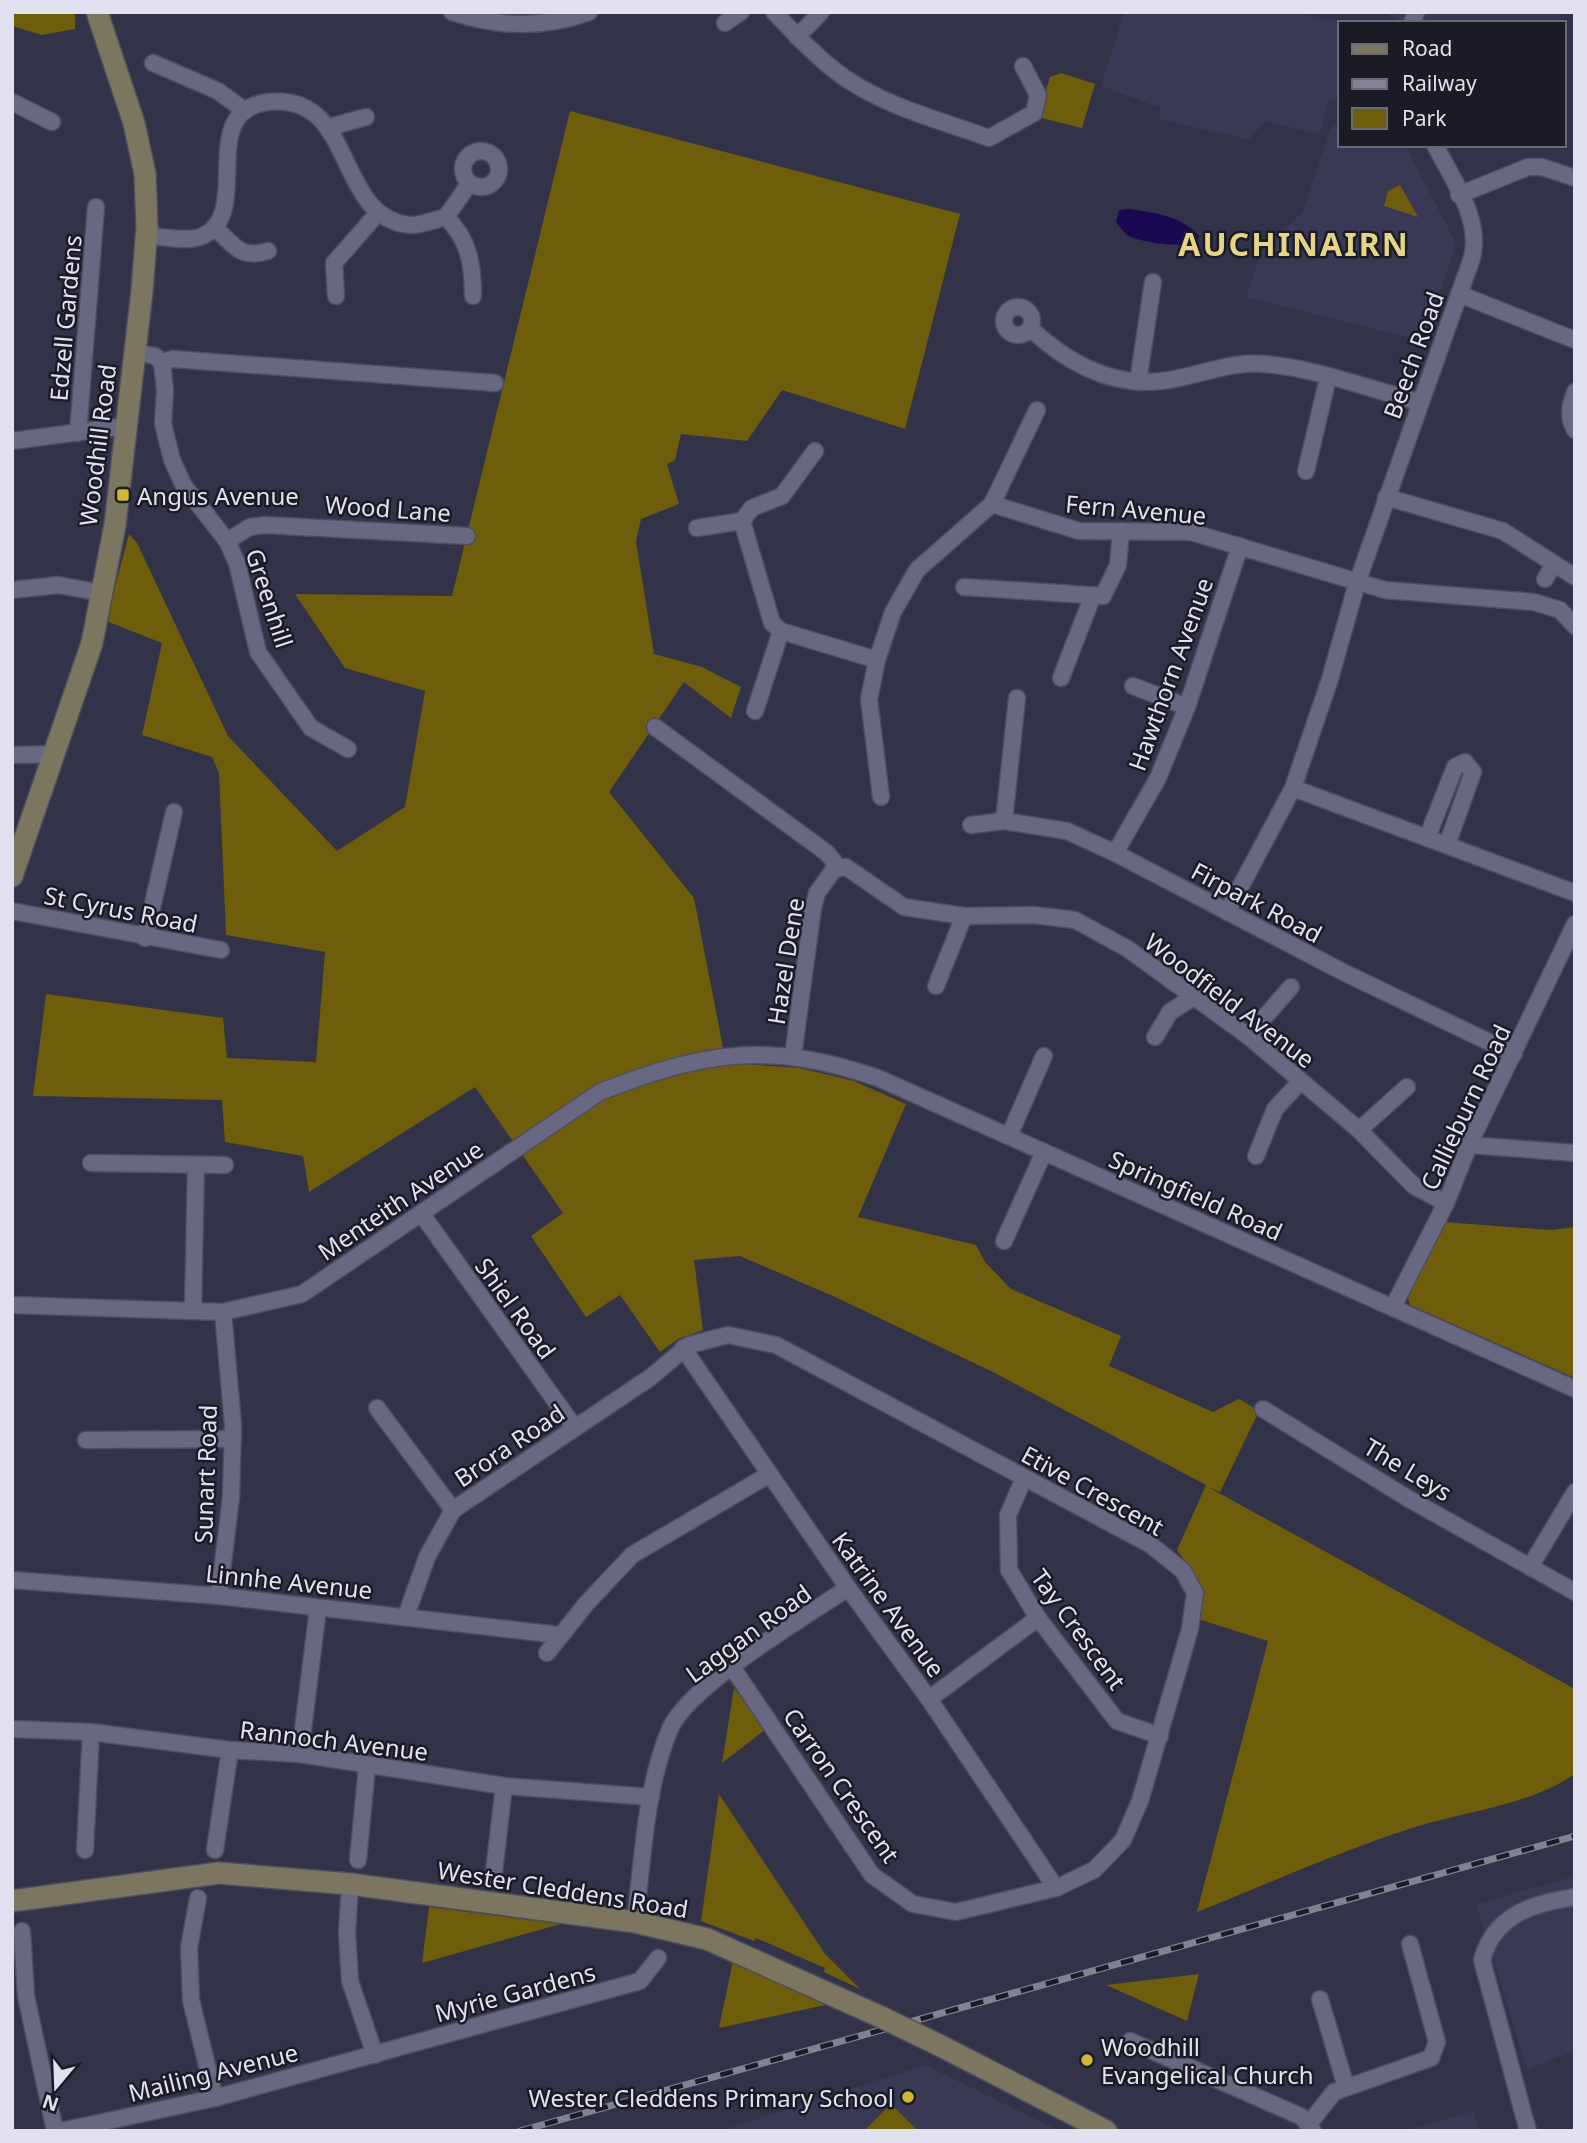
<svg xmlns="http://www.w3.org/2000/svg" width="1587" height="2143" viewBox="0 0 1587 2143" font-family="'Noto Sans',sans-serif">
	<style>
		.built { fill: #393956 }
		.green { fill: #6e5e0c }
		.water { fill: #1b0852 }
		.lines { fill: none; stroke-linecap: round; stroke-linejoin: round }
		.street-casing { stroke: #4e4d60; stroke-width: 19 }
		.secondary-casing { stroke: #4e4d60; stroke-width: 24 }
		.street { stroke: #686882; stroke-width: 16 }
		.secondary { stroke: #7c755f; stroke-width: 21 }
		.rail-casing { stroke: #828294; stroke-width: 7 }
		.rail { stroke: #1b1b25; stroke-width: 4.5; stroke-dasharray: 13; stroke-linecap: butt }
		.secondary-bridge-casing { stroke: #4e4d60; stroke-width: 24; stroke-linecap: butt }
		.secondary-bridge { stroke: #7c755f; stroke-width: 21 }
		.poi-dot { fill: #d1b736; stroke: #1b1b25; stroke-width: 2.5 }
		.labels { text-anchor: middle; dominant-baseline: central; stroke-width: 5; stroke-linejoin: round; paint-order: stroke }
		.street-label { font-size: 24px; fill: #e1e1f0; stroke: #1b1b25 }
		.poi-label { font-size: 24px; fill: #e1e1f0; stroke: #1b1b25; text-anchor: start }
		.district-label { font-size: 32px; font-weight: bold; letter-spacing: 2px; fill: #e6d587; stroke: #1b1b25 }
	</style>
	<rect width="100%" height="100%" fill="#323248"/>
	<g class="built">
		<polygon points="1124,12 1300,12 1326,20 1356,23 1340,23 1340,99 1329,99 1320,134 1264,121 1250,140 1159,119 1161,108 1101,86"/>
		<polygon points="1381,12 1561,12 1560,23 1406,23"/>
		<polygon points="1340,124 1340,145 1405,145 1456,243 1424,342 1246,297 1261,252 1302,213 1331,126"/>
		<polygon points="1575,1876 1575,2051 1527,2069 1476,1904"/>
		<polygon points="925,2065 1060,2131 717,2131 726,2129"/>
		<polygon points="1474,2111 1479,2131 1402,2131"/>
	</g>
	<g class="green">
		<polygon points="12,12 75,12 75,29 42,35 12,26"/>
		<polygon points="1061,73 1095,84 1082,128 1038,117 1050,77"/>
		<path d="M 570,111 L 960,214 L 905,429 L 782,390 L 747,441 L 681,434 L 675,460 L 667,464 L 679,504 L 641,519 L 636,541 L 654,654 L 702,667 L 741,687 L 731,718 L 684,682 L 609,792 L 694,898 L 726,1063 L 799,1068 L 854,1081 L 906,1104 L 858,1217 L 976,1245 L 985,1262 L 1011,1289 L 1121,1336 L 1109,1366 L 1213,1412 L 1239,1399 L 1259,1411 L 1220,1492 L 1208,1487 L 1575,1689 L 1575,1774 C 1526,1807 1467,1810 1412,1828 C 1340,1851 1268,1884 1197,1912 L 1268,1641 L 1201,1620 L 1202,1587 L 1177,1550 L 1206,1485 L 995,1373 L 833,1296 L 740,1256 L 694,1260 L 703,1330 L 678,1339 L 660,1352 L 620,1295 L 586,1317 L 531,1236 L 563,1213 L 475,1087 L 309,1192 L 303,1156 L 225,1142 L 222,1100 L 33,1096 L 46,994 L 223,1018 L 227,1058 L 316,1062 L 325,952 L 226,935 L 219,773 L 212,757 L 142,735 L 162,643 L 106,621 L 129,534 L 137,543 L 228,736 L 337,851 L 405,807 L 425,691 L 345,668 L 295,594 L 452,596 Z"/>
		<polygon points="1400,185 1418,217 1384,206 1388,191"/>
		<polygon points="1444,1222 1551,1230 1575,1227 1575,1378 1410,1305 1407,1295"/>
		<polygon points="734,1688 766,1729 722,1763"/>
		<polygon points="719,1794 825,1954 860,1989 824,1972 825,1968 756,1938 754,1941 701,1921"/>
		<polygon points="429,1907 561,1924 422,1963"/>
		<polygon points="733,1961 830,2004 719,2028"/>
		<polygon points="1199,1974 1187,2021 1106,1985"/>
		<polygon points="891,2104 918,2131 864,2131"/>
	</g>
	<path class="water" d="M 1130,209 C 1155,213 1182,216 1199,236 L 1197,242 C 1186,249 1137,242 1127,235 C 1123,231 1119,226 1116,222 L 1119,210 Z"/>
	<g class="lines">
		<g class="street-casing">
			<g id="street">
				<path d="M 452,12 C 496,27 544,29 589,12"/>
				<path d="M 774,12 C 796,35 819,60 845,78 C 889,108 940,120 989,138 L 1034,113 L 1038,95 L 1023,66"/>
				<polyline points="725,23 741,12"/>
				<polyline points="1412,23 1416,12"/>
				<polyline points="797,37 821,12"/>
				<polyline points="153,63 218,91 245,111"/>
				<polyline points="12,102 52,122"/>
				<polyline points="330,127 366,117"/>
				<circle cx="481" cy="169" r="18"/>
				<polyline points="1459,195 1528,167 1542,167 1575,178"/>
				<path d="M 446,217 C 469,240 473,264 473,296"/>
				<path d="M 214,227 C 234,245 240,260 268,251"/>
				<path d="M 146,236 C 161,236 186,242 200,237 C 256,217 194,111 268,102 C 357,92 334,218 410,225 C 420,226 436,219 446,217 L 469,184"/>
				<polyline points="1459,294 1575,340"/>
				<polyline points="336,296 334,263 377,214"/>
				<circle cx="1018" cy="321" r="14"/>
				<path d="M 1030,328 C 1068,364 1115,389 1169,380 C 1201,375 1230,361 1264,364 C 1316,368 1369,389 1419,402"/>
				<polyline points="134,352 155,356 162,362 173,359 495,383"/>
				<polyline points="162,362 165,390 163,424 172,460 184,486 227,541 237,563 258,652 311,728 348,749"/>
				<polyline points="1138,382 1153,282"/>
				<path d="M 1575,392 C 1570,405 1567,417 1575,430"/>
				<polyline points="78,433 96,207"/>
				<polyline points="12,441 125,426"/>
				<polyline points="1306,471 1328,378"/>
				<polyline points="1386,497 1503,531 1575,577"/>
				<polyline points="992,504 1079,531 1191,532 1385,590 1534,602 1560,610 1575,626"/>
				<polyline points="742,521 772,623 781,631 877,660"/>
				<polyline points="697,528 742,521 752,508 782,496 815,451"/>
				<polyline points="227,541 250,527 265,525 467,536"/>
				<polyline points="1545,579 1554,564"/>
				<polyline points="964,587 1103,596 1118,565 1121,531"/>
				<polyline points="12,590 58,585 102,593"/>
				<polyline points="1061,678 1093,595"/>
				<polyline points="1133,686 1187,707"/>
				<polyline points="755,711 781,631"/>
				<polyline points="655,727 827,853 839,868"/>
				<polyline points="12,755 55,754"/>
				<polyline points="1293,788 1575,893"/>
				<polyline points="881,797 869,699 877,660 893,612 917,570 992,504 1037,410"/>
				<polyline points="1004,821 1017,698"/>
				<polyline points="971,825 1004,821 1067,831 1115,853 1345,973 1514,1054"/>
				<polyline points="1427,838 1455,767 1465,762 1473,772 1447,845"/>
				<polyline points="1115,853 1158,778 1187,707 1240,546"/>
				<polyline points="12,911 221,950"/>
				<path d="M 1227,912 L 1293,788 L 1330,679 L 1357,583 L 1472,258 C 1482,219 1452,179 1435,145"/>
				<polyline points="145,938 174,812"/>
				<polyline points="936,986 964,916"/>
				<polyline points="1248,1036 1291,987"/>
				<polyline points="1155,1037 1170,1012 1195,996"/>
				<polyline points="793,1056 813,908 817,893 834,869 846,867 904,907 964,916 1034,915 1075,920 1128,949 1248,1036 1359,1130 1414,1186 1446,1203"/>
				<polyline points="1359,1130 1407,1087"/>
				<polyline points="1009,1136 1044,1056"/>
				<polyline points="1469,1145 1575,1153"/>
				<polyline points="1256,1156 1275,1109 1300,1082"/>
				<polyline points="91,1163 225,1165"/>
				<polyline points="421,1213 575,1428"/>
				<polyline points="1004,1241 1044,1152"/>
				<path d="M 12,1305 L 223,1312 L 302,1294 L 600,1092 C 705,1051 770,1041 878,1078 L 1575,1389"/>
				<polyline points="1393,1307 1446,1203 1469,1145 1575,924"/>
				<polyline points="193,1309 196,1165"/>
				<polyline points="683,1348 848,1588 929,1699 1056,1888"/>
				<polyline points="377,1408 453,1510"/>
				<polyline points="1263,1409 1409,1499 1575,1592"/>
				<polyline points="86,1440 233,1439"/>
				<polyline points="1024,1478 1008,1515 1009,1570 1038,1618 1117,1721 1160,1736"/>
				<polyline points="1530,1567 1575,1492"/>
				<polyline points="12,1580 219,1596 559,1635"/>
				<polyline points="219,1596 231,1497 233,1425 223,1312"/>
				<polyline points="406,1616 427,1557 453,1510 651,1377 689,1345 728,1335 776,1345 1151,1545 1183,1571 1195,1593 1190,1629 1140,1801 1123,1840 1094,1870 1056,1888 956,1912 913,1904 872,1875 732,1667"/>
				<polyline points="547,1653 586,1604 632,1555 770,1474"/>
				<polyline points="929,1699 1038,1618"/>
				<polyline points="12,1729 91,1732 230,1750 300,1754 504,1786 651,1797"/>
				<polyline points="300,1754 318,1608"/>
				<polyline points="85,1850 91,1732"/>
				<polyline points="215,1850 230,1750"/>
				<polyline points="358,1860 367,1766"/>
				<polyline points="493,1880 504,1786"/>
				<polyline points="350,1884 347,1933 350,1981 375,2055"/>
				<polyline points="198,1898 189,1948 191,2000 215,2098"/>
				<path d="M 635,1922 C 643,1859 645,1788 670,1729 C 688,1686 806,1616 848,1588"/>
				<polyline points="22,1931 26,1996 55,2131"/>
				<polyline points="1320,1999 1346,2087"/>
				<polyline points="1130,2041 1302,2117 1313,2131"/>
				<polyline points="1308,2125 1334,2092 1431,2058 1437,2042 1410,1944"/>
				<polyline points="61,2131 215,2098 640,1981 658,1958"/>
				<path d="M 1528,2131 L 1482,1960 C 1494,1915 1533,1903 1575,1897"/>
			</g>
		</g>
		<g class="secondary-casing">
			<g id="secondary">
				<polyline points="12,876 92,643 115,525 142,291 147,227 145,174 134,123 97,12"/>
				<polyline points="12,1901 219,1873 350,1884 635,1922 707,1939 881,2017"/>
				<polyline points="941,2046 1106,2131"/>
			</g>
		</g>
		<use href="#street" class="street"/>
		<use href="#secondary" class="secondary"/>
		<g class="rail-casing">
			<polyline id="rail" points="520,2131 1575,1836"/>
		</g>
		<use href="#rail" class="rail"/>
		<g class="secondary-bridge-casing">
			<polyline id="secondary-bridge" points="881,2017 941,2046"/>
		</g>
		<use href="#secondary-bridge" class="secondary-bridge"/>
	</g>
	<g class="poi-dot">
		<rect x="116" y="488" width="14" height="14" rx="3.5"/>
		<circle cx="1087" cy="2060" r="7"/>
		<circle cx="908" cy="2097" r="7"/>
	</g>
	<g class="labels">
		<g class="street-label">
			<text transform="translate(65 318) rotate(-85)">Edzell Gardens</text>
			<text transform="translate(1413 355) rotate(-70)">Beech Road</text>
			<text transform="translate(97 445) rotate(-83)">Woodhill Road</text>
			<text transform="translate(388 508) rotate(4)">Wood Lane</text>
			<text transform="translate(1136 509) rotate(5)">Fern Avenue</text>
			<text transform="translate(270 598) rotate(72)">Greenhill</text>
			<text transform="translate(1170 674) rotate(-70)">Hawthorn Avenue</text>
			<text transform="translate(1257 902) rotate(28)">Firpark Road</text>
			<text transform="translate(121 909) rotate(11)">St Cyrus Road</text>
			<text transform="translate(785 961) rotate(-81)">Hazel Dene</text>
			<text transform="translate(1230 1000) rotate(37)">Woodfield Avenue</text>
			<text transform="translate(1465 1107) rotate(-65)">Callieburn Road</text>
			<text transform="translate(1196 1195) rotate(24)">Springfield Road</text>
			<text transform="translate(400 1200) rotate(-34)">Menteith Avenue</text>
			<text transform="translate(516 1308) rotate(54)">Shiel Road</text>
			<text transform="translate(509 1445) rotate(-34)">Brora Road</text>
			<text transform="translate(1408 1469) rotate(31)">The Leys</text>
			<text transform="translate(205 1474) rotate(-88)">Sunart Road</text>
			<text transform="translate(1093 1490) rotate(29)">Etive Crescent</text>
			<text transform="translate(289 1581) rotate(6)">Linnhe Avenue</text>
			<text transform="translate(889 1604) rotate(54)">Katrine Avenue</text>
			<text transform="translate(1079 1629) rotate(54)">Tay Crescent</text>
			<text transform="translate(748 1633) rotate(-36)">Laggan Road</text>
			<text transform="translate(334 1740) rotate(7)">Rannoch Avenue</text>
			<text transform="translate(842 1785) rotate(55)">Carron Crescent</text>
			<text transform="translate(563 1889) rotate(9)">Wester Cleddens Road</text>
			<text transform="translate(515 1992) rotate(-15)">Myrie Gardens</text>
			<text transform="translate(213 2072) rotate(-14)">Mailing Avenue</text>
		</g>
		<g class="poi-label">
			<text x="137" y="495">Angus Avenue</text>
			<text x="1101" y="2046">Woodhill<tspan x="1101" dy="28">Evangelical Church</tspan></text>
			<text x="894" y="2097" text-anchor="end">Wester Cleddens Primary School</text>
		</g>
		<g class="district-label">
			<text x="1294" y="243">AUCHINAIRN</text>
		</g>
	</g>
	<rect width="1587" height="2143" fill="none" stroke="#e1e1f0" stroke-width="28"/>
	<rect x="1338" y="21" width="228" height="126" fill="#1b1b25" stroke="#6a6a76" stroke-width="2"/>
	<rect x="1352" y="44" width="35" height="10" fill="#7c755f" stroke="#6a6a76" stroke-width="2"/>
	<text x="1402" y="56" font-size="21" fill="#e1e1f0">Road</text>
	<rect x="1352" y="79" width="35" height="10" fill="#828294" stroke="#6a6a76" stroke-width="2"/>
	<text x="1402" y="91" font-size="21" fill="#e1e1f0">Railway</text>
	<rect x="1352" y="108" width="35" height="21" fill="#6e5e0c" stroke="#6a6a76" stroke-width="2"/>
	<text x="1402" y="126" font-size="21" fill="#e1e1f0">Park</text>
	<g transform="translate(56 2087) rotate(199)" stroke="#1b1b25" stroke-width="5" paint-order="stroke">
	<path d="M0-5L12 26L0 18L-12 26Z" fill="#e1e1f0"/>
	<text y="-10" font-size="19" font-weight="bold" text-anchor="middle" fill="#e1e1f0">N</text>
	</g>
</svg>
